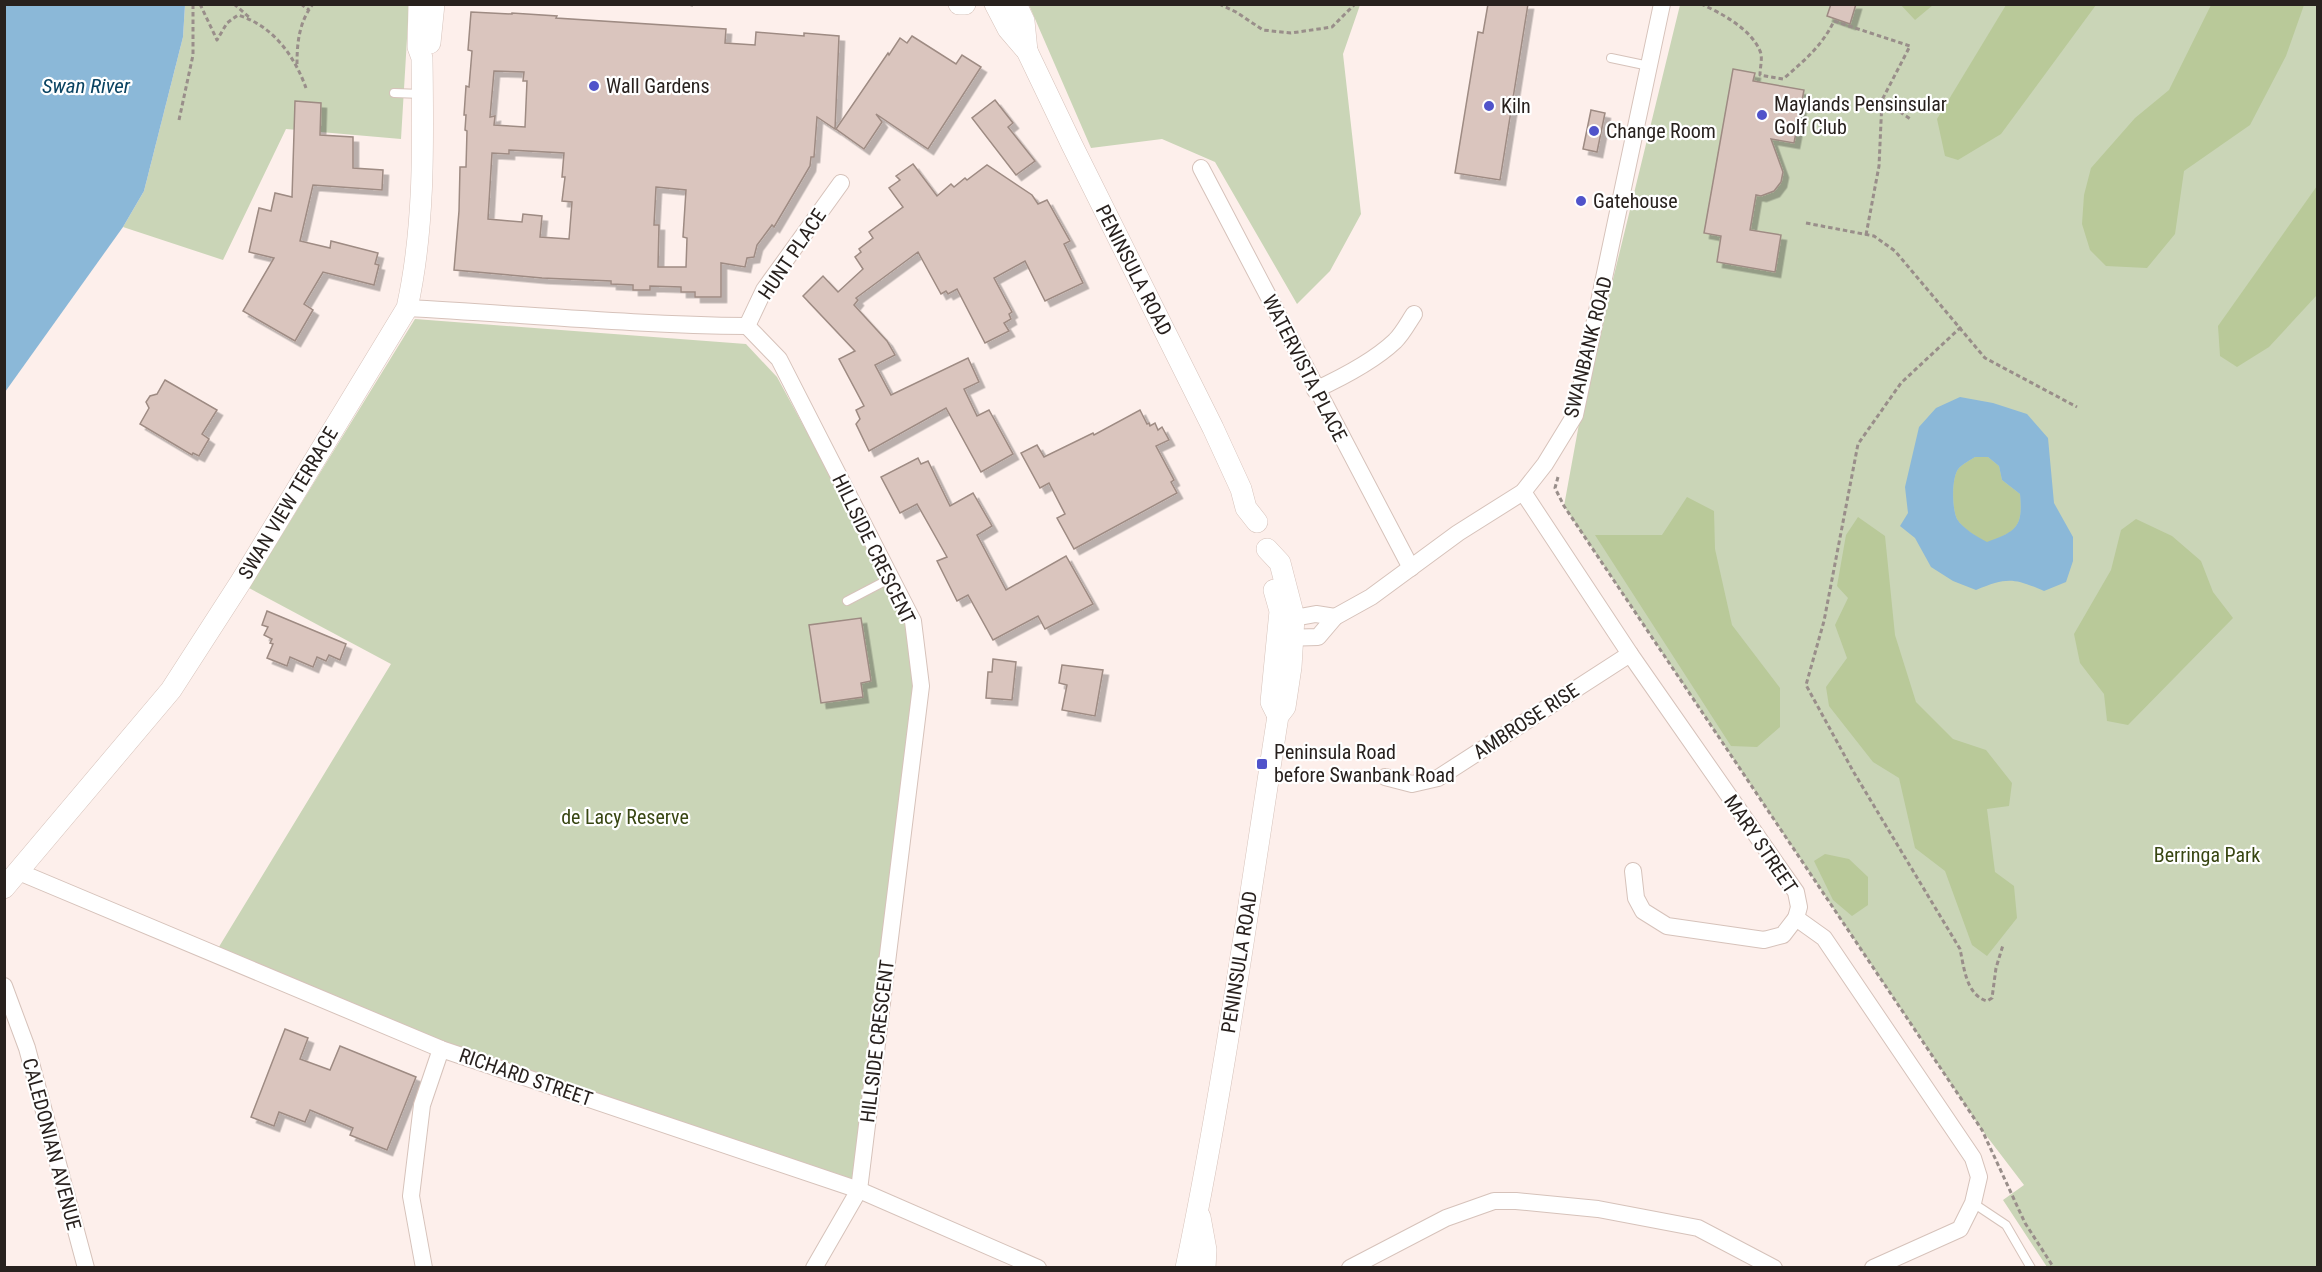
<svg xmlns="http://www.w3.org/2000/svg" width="2322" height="1272" viewBox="0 0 2322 1272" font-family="'Roboto Condensed',sans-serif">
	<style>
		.green { fill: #cad5b7 }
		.forest { fill: #b9c999 }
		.water { fill: #8bb8d8; fill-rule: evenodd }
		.building { fill: #dac5be; stroke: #9e8b83; stroke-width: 1.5; fill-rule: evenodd; filter: url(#shadow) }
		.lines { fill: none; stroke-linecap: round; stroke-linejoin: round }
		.service-casing { stroke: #d6c2ba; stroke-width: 10 }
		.minor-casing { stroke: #d6c2ba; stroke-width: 18 }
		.tertiary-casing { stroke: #d6c2ba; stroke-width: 22 }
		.path { stroke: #998e8a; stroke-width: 3; stroke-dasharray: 4.5 3; stroke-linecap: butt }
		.service { stroke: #fff; stroke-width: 8 }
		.minor { stroke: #fff; stroke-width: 16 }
		.tertiary { stroke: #fff; stroke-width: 21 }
		.poi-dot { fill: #5053ca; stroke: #fff; stroke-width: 2 }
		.labels { text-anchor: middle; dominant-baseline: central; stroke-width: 4.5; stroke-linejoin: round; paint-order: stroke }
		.poi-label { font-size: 20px; fill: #28211e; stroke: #fff; text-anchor: start }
		.street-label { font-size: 20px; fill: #28211e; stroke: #fff }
		.park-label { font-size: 20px; fill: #384612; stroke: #fff }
		.water-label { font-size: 21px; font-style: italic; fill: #094362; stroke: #fff }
	</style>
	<defs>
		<filter id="shadow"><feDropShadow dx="5.5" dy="5.5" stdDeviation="0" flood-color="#0004"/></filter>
	</defs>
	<rect width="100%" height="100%" fill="#fdefeb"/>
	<g class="green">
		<polygon points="185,5 409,5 401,139 286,129 223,260 123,227 144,191 183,37"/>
		<polygon points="1029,5 1360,5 1343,54 1361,214 1330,271 1297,304 1215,162 1162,139 1091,148"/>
		<polygon points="1680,5 2317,5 2317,1267 2047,1267 2003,1200 2024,1185 1982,1130 1564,506 1583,402"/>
		<polygon points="415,319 746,344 777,377 910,622 917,653 859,1190 441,1049 214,955 391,664 249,588"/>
	</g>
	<g class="forest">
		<polygon points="1900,4 1933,4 1933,5 1915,20"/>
		<polygon points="2006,5 2096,5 2001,134 1958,160 1945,156 1937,119"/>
		<polygon points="2211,5 2304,5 2286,56 2250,125 2184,171 2175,234 2147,268 2106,266 2090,250 2082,224 2084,195 2091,168 2135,118 2169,90"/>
		<polygon points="2317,186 2317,295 2269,347 2237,367 2220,356 2218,326"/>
		<path d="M 1975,457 L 1988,457 L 1999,466 L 2002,480 L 2020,494 C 2023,527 2017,531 1987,543 C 1977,537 1963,529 1957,519 C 1952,509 1951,477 1959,468 C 1963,464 1970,460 1975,457 Z"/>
		<polygon points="1687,497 1714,511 1715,549 1732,625 1780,688 1780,727 1757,747 1731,746 1595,535 1662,535"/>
		<polygon points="1858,517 1885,536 1895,635 1916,702 1953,739 1986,750 2012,783 2009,806 1987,809 1995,872 2014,886 2017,918 1987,956 1972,945 1945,871 1915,848 1899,778 1873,762 1829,706 1826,687 1847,658 1835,625 1848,598 1837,586 1846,535"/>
		<polygon points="2136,519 2172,536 2201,561 2213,592 2233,618 2128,725 2107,721 2104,694 2080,663 2074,634 2111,570 2121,530"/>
		<polygon points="1825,854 1849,859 1868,877 1868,905 1852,916 1833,900 1814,861"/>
	</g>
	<g class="water">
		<polygon points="5,4 185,5 183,37 144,191 123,227 5,392"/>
		<path d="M 1960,397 L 1993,403 L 2027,414 L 2048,438 L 2054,503 L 2073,537 L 2073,561 L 2066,582 L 2044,591 C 2014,578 2007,577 1976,590 L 1953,581 L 1931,567 L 1915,538 L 1900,526 L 1908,513 L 1905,487 L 1919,427 L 1936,408 ZM 1975,457 L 1988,457 L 1999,466 L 2002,480 L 2020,494 C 2023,527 2017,531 1987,542 C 1978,537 1963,529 1957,519 C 1952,509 1951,477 1959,468 C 1963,464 1970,460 1975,457 Z"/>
	</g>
	<g class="building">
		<polygon points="1488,4 1528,4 1500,180 1455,173 1478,32 1483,33"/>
		<polygon points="1831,4 1856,4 1850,24 1827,16"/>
		<path d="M 471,12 L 512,14 L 512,13 L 557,16 L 556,18 L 726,29 L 725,43 L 755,45 L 756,32 L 804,36 L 804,33 L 839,36 L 835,129 L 817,117 L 814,157 L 811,157 L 810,166 L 774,227 L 772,225 L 757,245 L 754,257 L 747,258 L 745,267 L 721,263 L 721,297 L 695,297 L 695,292 L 681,292 L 681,287 L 650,286 L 650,290 L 633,290 L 633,285 L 611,284 L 611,281 L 542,278 L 454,270 L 459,211 L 460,167 L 466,167 L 467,131 L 465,130 L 466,115 L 464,115 L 466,86 L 469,87 L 472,51 L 468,50 ZM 494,71 L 524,72 L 523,81 L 527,81 L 525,127 L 494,125 L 495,116 L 490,117 ZM 509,150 L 564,153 L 562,177 L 565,177 L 562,201 L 572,202 L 569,239 L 540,237 L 542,216 L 523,214 L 522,222 L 488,219 L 492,153 L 509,154 ZM 656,187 L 686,190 L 683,237 L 687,238 L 686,267 L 658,267 L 659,225 L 654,225 Z"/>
		<polygon points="912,36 956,64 962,55 981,67 928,149 876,114 882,122 864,149 836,129 888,53 889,55 900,38 907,43"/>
		<polygon points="1733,69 1755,73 1753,81 1804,90 1794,143 1771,139 1783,172 1781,182 1774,191 1761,196 1756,195 1750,230 1781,235 1775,272 1717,262 1721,236 1704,233"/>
		<polygon points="995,100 1013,123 1008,127 1035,161 1016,175 972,118"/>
		<polygon points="295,101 321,103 320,135 353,137 353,168 383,170 382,190 313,185 300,241 330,248 331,241 378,253 375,264 379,265 374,285 323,272 304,304 313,310 295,341 243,311 274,258 249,252 259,208 271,211 275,193 292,197"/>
		<polygon points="1591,110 1605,113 1597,152 1583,149"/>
		<polygon points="913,164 937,196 951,184 954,187 965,178 967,180 987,165 1032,195 1038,204 1047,200 1070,241 1064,244 1083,283 1045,301 1025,261 994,278 1012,312 1009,314 1011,319 1004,323 1009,331 985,343 957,289 948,294 946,291 941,294 918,252 856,298 858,300 854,305 887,341 895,355 875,365 891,395 968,358 979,382 964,389 977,416 989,410 1013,454 981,472 946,408 869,451 856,424 860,419 856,410 864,406 839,359 855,351 803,296 823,276 838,292 863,269 855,257 861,252 859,249 873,238 869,232 903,207 889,188 900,180 896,176"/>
		<polygon points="165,380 217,410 202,434 209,439 199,456 193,453 192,455 140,424 149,408 146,402 150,396 157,394"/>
		<polygon points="1140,410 1147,424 1149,423 1150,426 1155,423 1158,430 1162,427 1169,440 1156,446 1174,480 1171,482 1177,493 1074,549 1057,518 1065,514 1049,483 1040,488 1021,453 1037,445 1044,457 1093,433 1094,435"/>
		<polygon points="918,458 921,464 928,461 950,506 973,493 992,526 977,535 1006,590 1066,556 1093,604 1045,629 1038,616 993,640 968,595 957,601 937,561 947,557 917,504 900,513 881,477"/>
		<polygon points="267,611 346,644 340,660 329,655 326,661 317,657 313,667 290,657 287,666 267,658 273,644 270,643 272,639 264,635 268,627 262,625"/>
		<polygon points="861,618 871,681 861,683 863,697 821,703 809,625"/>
		<polygon points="993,659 1016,662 1012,700 986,698 988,672 992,672"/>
		<polygon points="1062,665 1103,670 1095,716 1062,710 1067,685 1059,683"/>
		<polygon points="285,1029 308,1038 300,1059 330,1070 340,1046 416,1077 387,1150 350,1135 353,1128 310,1110 305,1122 279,1112 274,1126 251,1117"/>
	</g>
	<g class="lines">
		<g class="service-casing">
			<g id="service">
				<polyline points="1611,58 1649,66"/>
				<polyline points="394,93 422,94"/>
				<polyline points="847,601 891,578"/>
				<polyline points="1973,1203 2006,1225 2031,1268"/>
			</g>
		</g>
		<g class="minor-casing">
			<g id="minor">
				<path d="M 1201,168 C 1271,301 1340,435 1411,568"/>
				<path d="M 407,308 C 520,314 634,325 747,326 L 779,359 L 913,621 L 921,686 L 859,1190 L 814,1268"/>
				<polyline points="747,326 764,290 841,183"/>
				<path d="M 1315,390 C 1341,378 1375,360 1395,341 C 1403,333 1408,323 1414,314"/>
				<polyline points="1523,492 1630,654 1796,892 1799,907 1796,918 1824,938 1973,1158 1979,1177 1973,1203 1960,1229 1873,1268"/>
				<polyline points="1283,620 1316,614 1335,617"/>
				<polyline points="1283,638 1318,637 1335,617 1371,597 1458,533 1523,492 1545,464 1575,415 1662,4"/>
				<polyline points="1385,777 1412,784 1438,778 1630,654"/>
				<polyline points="1633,871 1636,898 1643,911 1667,926 1764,940 1783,935 1796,918"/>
				<polyline points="19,872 441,1049 859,1190 1038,1268"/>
				<polyline points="4,986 27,1048 86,1268"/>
				<polyline points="424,1268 411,1196 422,1105 441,1049"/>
				<polyline points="1350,1268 1446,1218 1494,1201 1516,1201 1598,1209 1698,1228 1774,1268"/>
			</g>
		</g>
		<g class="tertiary-casing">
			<g id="tertiary">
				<polyline points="959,4 965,4"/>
				<polyline points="995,4 1008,29 1027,51 1072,145 1213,428 1241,489 1246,508 1257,522"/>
				<polyline points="1016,4 1024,21 1027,51"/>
				<polyline points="430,43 434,4"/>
				<polyline points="1274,590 1280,611 1271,702 1278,716"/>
				<path d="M 4,888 L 171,690 L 240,583 L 407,308 C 425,227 423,141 422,58 L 418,47 L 419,4"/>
				<polyline points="1200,1217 1206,1250 1205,1268"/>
				<path d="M 1186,1268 C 1224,1085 1249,900 1278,716 L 1285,707 L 1291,667 L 1294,617 L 1280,563 L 1267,549"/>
			</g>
		</g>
		<g class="path">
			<path d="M 200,4 L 217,40 L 227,23 L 238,15 C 273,26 294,55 306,88"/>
			<polyline points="234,4 249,17"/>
			<polyline points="301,4 309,10"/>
			<polyline points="683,4 693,5"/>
			<polyline points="1219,4 1236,12 1263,30 1291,33 1332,27 1355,4"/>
			<path d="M 1701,4 C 1721,13 1751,29 1760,51 C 1763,57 1760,67 1760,75 L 1783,79 C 1804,61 1822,46 1834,21 L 1910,46 L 1882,100"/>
			<path d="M 297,64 C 297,43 299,22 313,4"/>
			<polyline points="179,120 193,55 193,4"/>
			<polyline points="1806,223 1874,236 1895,251 1985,358 2077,407"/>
			<polyline points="1866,235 1879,166 1882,100 1912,120"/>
			<path d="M 1961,327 L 1901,383 L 1858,444 L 1824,621 L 1806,685 L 1853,771 L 1960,949 C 1964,967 1966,995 1987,1001 L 1992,998 L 1996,968 L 2003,945"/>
			<polyline points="1558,477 1555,488 1564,506 1982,1130 2025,1223 2054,1268"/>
		</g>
		<use href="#service" class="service"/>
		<use href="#minor" class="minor"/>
		<use href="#tertiary" class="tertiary"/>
	</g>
	<g class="poi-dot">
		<circle cx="594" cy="86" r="6"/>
		<circle cx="1489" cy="106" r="6"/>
		<circle cx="1762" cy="115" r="6"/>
		<circle cx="1594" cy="131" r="6"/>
		<circle cx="1581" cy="201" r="6"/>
		<rect x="1256" y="758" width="12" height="12" rx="3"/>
	</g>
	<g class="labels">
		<g class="poi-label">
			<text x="606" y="86">Wall Gardens</text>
			<text x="1774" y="104">Maylands Pensinsular<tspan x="1774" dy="23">Golf Club</tspan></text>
			<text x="1501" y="106">Kiln</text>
			<text x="1606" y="131">Change Room</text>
			<text x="1593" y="201">Gatehouse</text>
			<text x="1274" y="752">Peninsula Road<tspan x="1274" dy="23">before Swanbank Road</tspan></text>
		</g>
		<g class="street-label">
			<text transform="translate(792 254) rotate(-56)">HUNT PLACE</text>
			<text transform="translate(1134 270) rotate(63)">PENINSULA ROAD</text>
			<text transform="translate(1588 347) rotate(-76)">SWANBANK ROAD</text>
			<text transform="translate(1305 368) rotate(63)">WATERVISTA PLACE</text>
			<text transform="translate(288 503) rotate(-59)">SWAN VIEW TERRACE</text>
			<text transform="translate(874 549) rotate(64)">HILLSIDE CRESCENT</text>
			<text transform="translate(1526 721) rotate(-33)">AMBROSE RISE</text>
			<text transform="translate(1761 844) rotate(56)">MARY STREET</text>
			<text transform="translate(1239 962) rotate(-81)">PENINSULA ROAD</text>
			<text transform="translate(877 1041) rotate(-83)">HILLSIDE CRESCENT</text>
			<text transform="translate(526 1077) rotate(19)">RICHARD STREET</text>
			<text transform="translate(52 1144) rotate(75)">CALEDONIAN AVENUE</text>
		</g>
		<g class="park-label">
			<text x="625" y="817">de Lacy Reserve</text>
			<text x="2207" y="855">Berringa Park</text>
		</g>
		<g class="water-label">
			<text x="86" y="86">Swan River</text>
		</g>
	</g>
	<rect width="2322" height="1272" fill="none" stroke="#28211e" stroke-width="12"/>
</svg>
